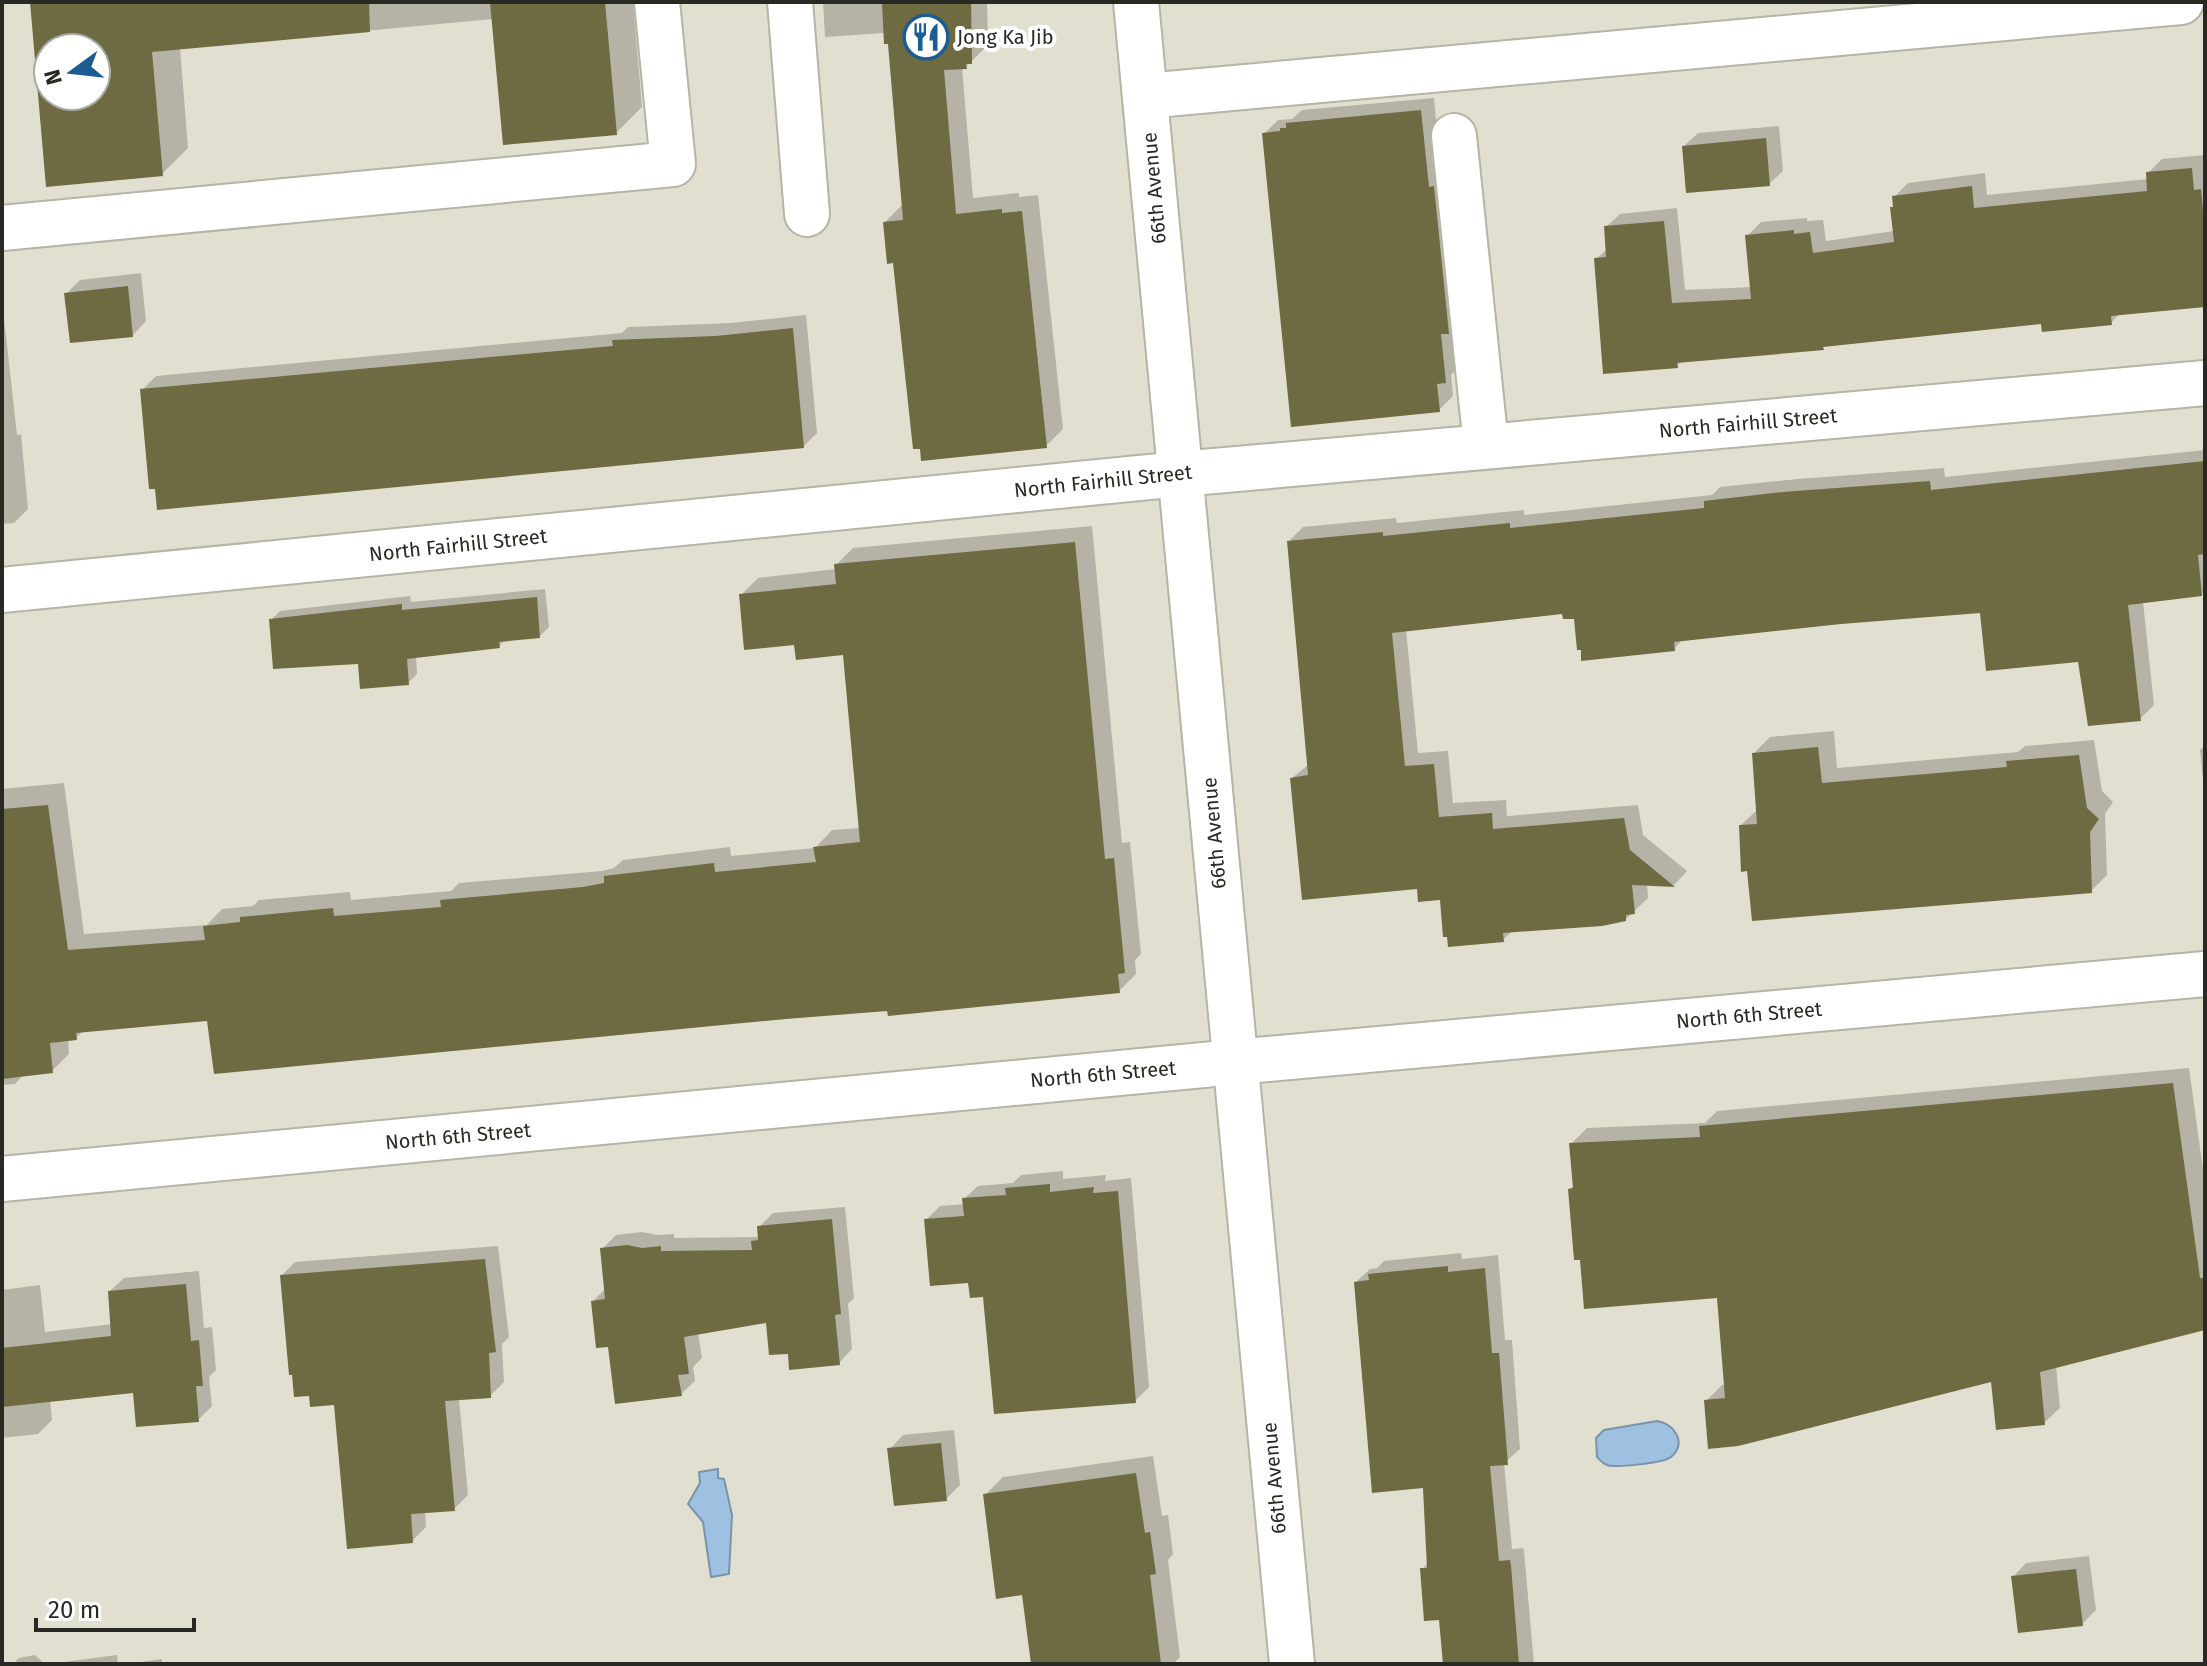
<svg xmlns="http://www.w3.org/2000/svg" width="2207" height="1666" viewBox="0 0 2207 1666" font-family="'Fira Sans',sans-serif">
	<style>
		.water { fill: #9ec1e2; stroke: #7b93a9; stroke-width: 2 }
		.shadow { fill: #0003; fill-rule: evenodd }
		.building { fill: #6e6a41; fill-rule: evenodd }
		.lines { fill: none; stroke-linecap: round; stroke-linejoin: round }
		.minor-casing { stroke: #b5b4a5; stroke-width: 48 }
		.minor { stroke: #fff; stroke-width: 44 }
		.labels { text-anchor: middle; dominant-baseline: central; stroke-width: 8; stroke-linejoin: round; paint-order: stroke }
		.poi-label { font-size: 20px; fill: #292923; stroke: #fff; text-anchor: start }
		.street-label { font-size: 20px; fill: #292923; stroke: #fff }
	</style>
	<rect width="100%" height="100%" fill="#e1e0d0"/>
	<g class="water">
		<path d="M 1657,1421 C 1675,1424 1687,1443 1671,1457 C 1664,1463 1616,1468 1607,1465 C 1602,1463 1601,1461 1597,1457 L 1596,1438 L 1604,1430 Z"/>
		<polygon points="718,1469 718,1478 724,1479 732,1515 729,1574 711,1577 703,1522 688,1504 700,1483 699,1472"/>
	</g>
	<g class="shadow">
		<path d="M 32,2 L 633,2 L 642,107 L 616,133 L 493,19 L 180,48 L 188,148 L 162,174 L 48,185 ZM 48,48 L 96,48 L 96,96 L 48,96 Z"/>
		<polygon points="823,2 987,2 988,45 966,67 962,67 973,198 1019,193 1019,197 1038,195 1063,429 1046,446 894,261 885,222 902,205 890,42 885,33 825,37"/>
		<polygon points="1434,98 1459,367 1451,375 1453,396 1439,410 1264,134 1278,120 1292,119 1302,110"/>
		<polygon points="1779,126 1783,171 1769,184 1684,146 1698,133"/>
		<polygon points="2205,155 2205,305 2120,313 2111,323 2043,322 1826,345 1823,348 1682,361 1677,366 1596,259 1608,248 1606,227 1620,214 1677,208 1685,290 1752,287 1747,236 1761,222 1807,218 1807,221 1823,220 1826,241 1894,231 1892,208 1895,205 1894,197 1908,183 1985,173 1987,195 2148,179 2148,173 2162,159"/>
		<polygon points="141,273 146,321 133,335 67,293 80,280"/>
		<polygon points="806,315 817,433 804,446 142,390 156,376 622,333 628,327 731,323"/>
		<polygon points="4,318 17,435 21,434 28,509 14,523 2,524 2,319"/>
		<polygon points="2205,450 2205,591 2202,594 2143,602 2154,705 2140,719 2080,659 1982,611 1841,622 1684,638 1674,649 1564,612 1406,629 1418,753 1448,751 1453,803 1506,800 1507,816 1638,805 1643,835 1687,871 1674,885 1647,884 1648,898 1626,919 1513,930 1503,940 1442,898 1419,887 1292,778 1309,764 1289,541 1303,527 1396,518 1397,523 1524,510 1524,515 1712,495 1720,487 1798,479 1944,468 1945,477"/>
		<polygon points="1092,526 1122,843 1130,842 1141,954 1135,960 1136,974 1119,991 889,1009 209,1018 84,1030 76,1038 68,1039 69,1054 52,1071 24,1074 15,1084 2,1085 2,789 64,783 84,934 207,925 222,909 253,906 259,900 350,892 351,900 451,891 459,883 602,871 614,868 623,860 730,847 731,856 815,848 832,830 861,828 845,653 796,643 741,595 758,578 836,569 836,565 853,548"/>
		<polygon points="545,589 549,627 540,636 506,639 499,646 416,656 417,674 408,683 271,620 280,611 410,596 411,602"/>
		<polygon points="1834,731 1837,768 2018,752 2025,746 2094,740 2102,791 2113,802 2105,814 2107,875 2091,891 1741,825 1758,809 1754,753 1770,737"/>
		<polygon points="2205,745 2205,800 2200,750"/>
		<polygon points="2189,1068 2205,1184 2205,1329 2056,1366 2060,1408 2044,1423 1993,1380 1706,1401 1722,1385 1726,1385 1719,1295 1581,1258 1570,1189 1575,1185 1571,1144 1587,1128 1705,1123 1717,1111"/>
		<polygon points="1063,1171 1063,1179 1106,1175 1105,1181 1131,1178 1149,1387 1135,1401 985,1295 970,1281 926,1220 940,1206 965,1204 964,1199 978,1186 1013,1183 1021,1175"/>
		<polygon points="845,1207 854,1298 848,1304 852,1349 839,1363 768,1321 698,1333 702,1358 693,1367 695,1381 681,1394 610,1345 593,1301 606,1288 602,1249 616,1235 642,1232 657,1235 674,1234 674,1238 758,1237 759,1227 773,1213"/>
		<polygon points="498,1246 509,1337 502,1344 504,1382 490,1396 459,1398 468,1495 454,1509 425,1511 426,1527 412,1541 336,1403 282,1275 295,1262"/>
		<polygon points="1461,1253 1462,1259 1498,1255 1505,1340 1512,1340 1520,1449 1504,1463 1512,1549 1523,1548 1524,1551 1534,1664 1445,1664 1441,1617 1422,1569 1429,1562 1425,1486 1356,1282 1370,1269 1377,1268 1384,1261"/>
		<polygon points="199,1271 204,1328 212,1327 216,1370 209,1377 212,1406 198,1420 134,1391 50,1400 52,1420 38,1434 2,1438 2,1290 40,1285 45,1332 112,1324 110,1291 124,1278"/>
		<polygon points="954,1430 960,1485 946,1499 890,1449 903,1435"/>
		<polygon points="1153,1456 1162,1516 1168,1515 1173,1554 1168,1560 1180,1657 1173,1664 1033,1664 1023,1593 985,1495 1003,1477"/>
		<polygon points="2089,1556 2096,1610 2082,1624 2013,1577 2026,1563"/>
		<polygon points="35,1655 45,1664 13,1664 19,1658"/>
		<polygon points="117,1655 118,1664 48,1664"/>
		<polygon points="162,1659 162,1664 126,1664"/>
	</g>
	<g class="building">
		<path d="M 30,2 L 369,2 L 370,32 L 152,52 L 163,176 L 46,187 ZM 48,48 L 96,48 L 96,96 L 48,96 Z"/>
		<polygon points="490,2 605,2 617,135 503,145"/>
		<polygon points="882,2 971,2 972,64 966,64 967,69 944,70 956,214 1002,209 1002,213 1022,211 1047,448 921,461 920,449 913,449 893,263 887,264 883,222 903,220 888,44 884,44"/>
		<polygon points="1421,110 1429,187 1434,186 1449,334 1441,334 1446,383 1437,384 1440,412 1291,427 1262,133 1280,131 1280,128 1286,128 1286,123"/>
		<polygon points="1766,138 1770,186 1686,193 1682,146"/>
		<polygon points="2192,168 2194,190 2201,189 2205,232 2205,307 2111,316 2112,325 2042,332 2041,324 1823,347 1824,350 1677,363 1678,368 1603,374 1594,258 1606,257 1604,226 1664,221 1672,303 1751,299 1745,235 1794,230 1794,234 1810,232 1813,253 1894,242 1890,207 1893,207 1892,196 1972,186 1974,208 2147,191 2146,172"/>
		<polygon points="128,286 133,337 70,343 64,293"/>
		<polygon points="793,328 804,448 157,510 155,489 149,489 140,389 613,346 612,340 716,336"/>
		<polygon points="2205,461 2205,554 2198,555 2202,596 2128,605 2141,721 2088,726 2078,662 1986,671 1980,613 1841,624 1674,642 1675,651 1581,661 1581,650 1577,650 1574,619 1563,619 1562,614 1392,633 1405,766 1434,764 1439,817 1492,813 1493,829 1624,818 1630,850 1675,887 1632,885 1635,914 1626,915 1626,921 1602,926 1503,933 1504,942 1448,947 1447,937 1443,937 1440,900 1418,902 1417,889 1302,900 1290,778 1308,775 1287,541 1383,532 1383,536 1510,523 1510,528 1704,508 1704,501 1783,492 1930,481 1931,490"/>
		<polygon points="1075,542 1105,859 1114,858 1125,973 1118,974 1120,993 888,1016 887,1011 786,1019 214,1074 207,1021 76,1033 77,1040 50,1043 53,1073 2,1079 2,809 48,805 68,950 205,940 203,926 240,922 240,917 333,908 334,916 441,907 440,900 583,887 604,883 604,876 714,863 715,872 816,862 813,847 860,842 843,655 796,660 794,645 744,650 739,594 836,584 834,564"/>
		<polygon points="537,597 540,638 499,642 500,648 407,659 409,685 360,689 358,664 273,669 269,619 402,604 402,610"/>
		<polygon points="1818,747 1822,783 2007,767 2006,761 2079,755 2087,808 2099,819 2090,832 2092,893 1752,921 1747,871 1741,872 1739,825 1757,824 1752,753"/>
		<polygon points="2173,1083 2200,1278 2205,1278 2205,1330 2040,1372 2045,1425 1996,1430 1991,1382 1738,1446 1708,1449 1704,1400 1725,1398 1717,1298 1584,1309 1580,1260 1574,1260 1568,1189 1573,1188 1569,1143 1700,1137 1699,1126"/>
		<polygon points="1050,1184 1050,1192 1094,1187 1093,1193 1118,1191 1136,1403 994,1414 983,1297 970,1298 968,1283 930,1286 924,1219 964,1216 962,1198 1006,1195 1005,1188"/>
		<polygon points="832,1219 841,1314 835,1315 840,1365 789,1370 788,1354 769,1355 766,1323 684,1337 689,1374 678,1375 682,1396 615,1404 608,1347 596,1348 591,1301 605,1299 600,1248 627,1245 642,1248 661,1246 661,1251 752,1250 751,1241 758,1240 757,1226"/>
		<polygon points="485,1259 496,1352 489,1353 491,1398 445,1401 455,1511 411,1514 413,1543 347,1549 334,1405 310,1407 309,1396 294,1397 292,1375 289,1375 280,1275"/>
		<polygon points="1448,1266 1448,1272 1485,1268 1492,1353 1499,1353 1508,1465 1490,1466 1499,1561 1510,1560 1511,1566 1519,1664 1443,1664 1439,1620 1424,1621 1420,1568 1427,1568 1423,1488 1372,1493 1354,1282 1369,1280 1368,1274"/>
		<polygon points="186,1284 191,1341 199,1340 203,1386 196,1386 199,1422 136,1427 133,1393 2,1407 2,1348 111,1336 108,1291"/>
		<polygon points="941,1443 947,1501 894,1506 887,1448"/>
		<polygon points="1136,1473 1145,1533 1150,1532 1156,1574 1150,1575 1161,1664 1031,1664 1022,1595 996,1599 983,1494"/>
		<polygon points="2076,1569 2083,1626 2018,1633 2011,1576"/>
	</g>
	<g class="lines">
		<g class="minor-casing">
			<g id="minor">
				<polyline points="790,2 807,214"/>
				<polyline points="1136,2 1292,1664"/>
				<polyline points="1145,96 2181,2"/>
				<polyline points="1454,136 1486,446"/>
				<polyline points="2,228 673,164 657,2"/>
				<polyline points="2,590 1180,474 2205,383"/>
				<polyline points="2,1179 1235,1062 2205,974"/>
			</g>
		</g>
		<use href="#minor" class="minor"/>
	</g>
	<defs>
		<g id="restaurant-ring" transform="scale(2.3)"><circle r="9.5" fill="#fff" stroke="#1b5d92" stroke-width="1.5"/><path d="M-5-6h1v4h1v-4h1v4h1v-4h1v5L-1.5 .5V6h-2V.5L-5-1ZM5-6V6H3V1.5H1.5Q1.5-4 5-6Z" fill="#1b5d92"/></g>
	</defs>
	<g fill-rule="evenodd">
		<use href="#restaurant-ring" x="926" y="37"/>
	</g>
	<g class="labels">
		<g class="poi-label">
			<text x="957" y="37">Jong Ka Jib</text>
		</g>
		<g class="street-label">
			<text transform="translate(1154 188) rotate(-95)">66th Avenue</text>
			<text transform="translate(1748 423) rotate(-5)">North Fairhill Street</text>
			<text transform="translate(1103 481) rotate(-6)">North Fairhill Street</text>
			<text transform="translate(458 545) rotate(-6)">North Fairhill Street</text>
			<text transform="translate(1214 833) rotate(-95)">66th Avenue</text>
			<text transform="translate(1749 1015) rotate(-5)">North 6th Street</text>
			<text transform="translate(1103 1074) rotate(-5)">North 6th Street</text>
			<text transform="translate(458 1136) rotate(-5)">North 6th Street</text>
			<text transform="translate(1274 1478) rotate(-95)">66th Avenue</text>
		</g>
	</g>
	<rect width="2207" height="1666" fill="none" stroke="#292923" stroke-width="8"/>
	<g transform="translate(72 72) rotate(255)"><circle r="38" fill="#ffffff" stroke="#a9a9a7" stroke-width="2"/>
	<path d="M0-6L14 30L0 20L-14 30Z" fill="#1b5d92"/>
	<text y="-12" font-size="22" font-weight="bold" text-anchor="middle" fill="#292923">N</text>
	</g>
	<path d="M36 1618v12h158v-12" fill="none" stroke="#292923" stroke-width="4"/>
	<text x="48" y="1618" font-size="24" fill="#292923" stroke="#ffffff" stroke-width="6" paint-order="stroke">20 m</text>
</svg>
